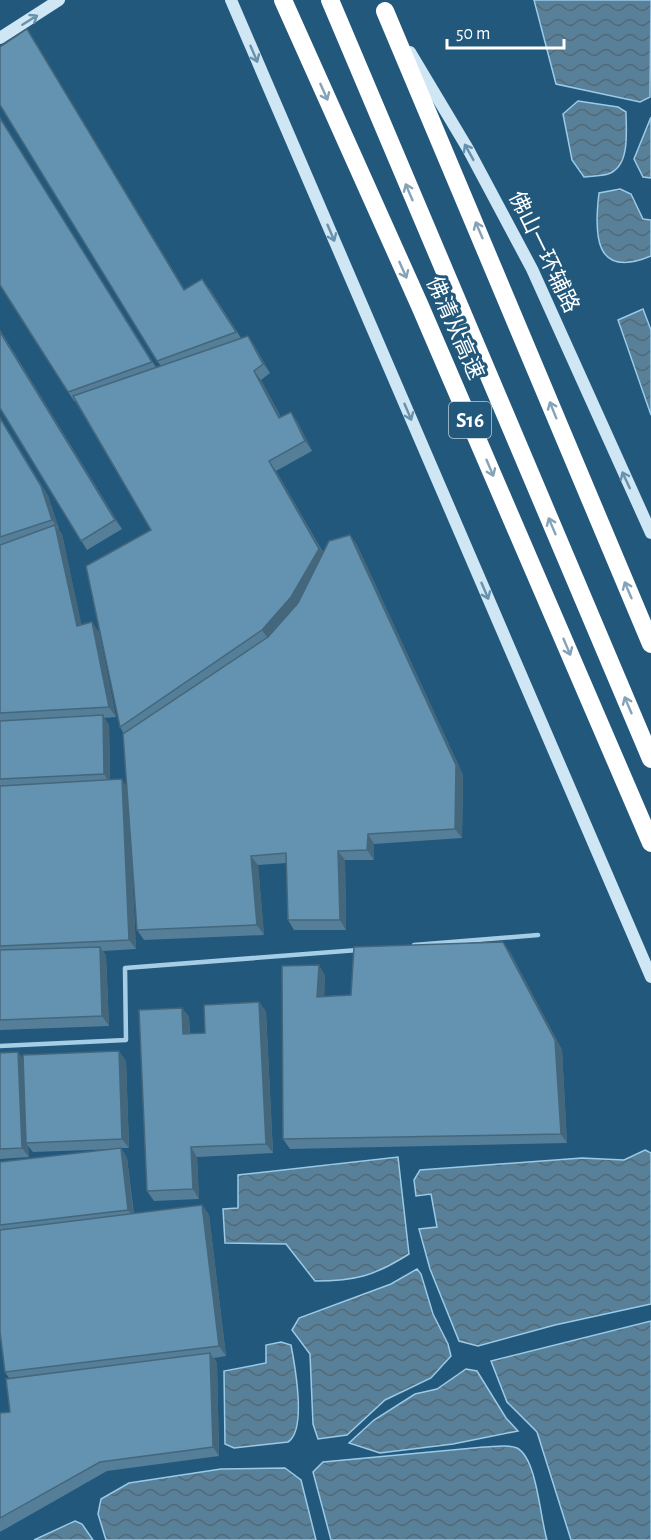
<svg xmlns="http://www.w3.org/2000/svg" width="651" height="1540" viewBox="0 0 651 1540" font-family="'Alegreya Sans','Noto Sans SC',sans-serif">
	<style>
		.water { fill: url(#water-waves); stroke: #9acae7; stroke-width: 1.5 }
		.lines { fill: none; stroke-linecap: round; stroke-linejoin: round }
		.lane { stroke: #a6cde6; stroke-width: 4.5 }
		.secondary { stroke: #cfe6f5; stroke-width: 12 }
		.highway { stroke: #fff; stroke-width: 18 }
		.wall { fill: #557e98 }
		.shaded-wall { fill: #45677c }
		.building { fill: #6393b1; stroke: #45677c; stroke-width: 1.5 }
		.oneway { stroke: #6791ac }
		.oneway2 { stroke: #85a3b7 }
		.labels { text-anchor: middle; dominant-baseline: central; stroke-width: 6; stroke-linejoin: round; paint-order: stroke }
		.shield { fill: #22587c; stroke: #bdcdd8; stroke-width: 1.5 }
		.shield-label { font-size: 21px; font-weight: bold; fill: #fff }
		.street-label { font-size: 22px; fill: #fff; stroke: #22587c }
	</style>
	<defs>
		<pattern id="water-waves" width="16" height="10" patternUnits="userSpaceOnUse" patternTransform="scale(1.5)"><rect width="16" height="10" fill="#588099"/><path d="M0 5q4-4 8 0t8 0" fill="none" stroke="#536976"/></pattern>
	</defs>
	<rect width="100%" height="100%" fill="#22587c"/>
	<g class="water">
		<polygon points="534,0 651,0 650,97 640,102 556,84"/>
		<path d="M 578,101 L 618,107 L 626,112 C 626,130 631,166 608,174 C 601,176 591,176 584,177 L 572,160 L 563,114 Z"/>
		<polygon points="651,117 651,178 643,177 634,159"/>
		<path d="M 620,189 L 631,194 L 643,219 L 651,220 L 651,256 C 594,280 594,234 599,193 Z"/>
		<polygon points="643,309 651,330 651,415 618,320"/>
		<polygon points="645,1150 651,1153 651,1304 555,1325 478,1346 459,1341 430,1269 419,1229 437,1227 431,1194 416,1196 414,1180 420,1170 582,1158 624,1160"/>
		<path d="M 398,1157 L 409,1254 C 374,1276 356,1281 315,1281 L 286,1244 L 225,1243 L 223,1209 L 238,1208 L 238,1175 Z"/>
		<polygon points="417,1269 421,1274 433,1314 448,1344 451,1356 431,1378 385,1400 347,1435 318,1439 313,1424 310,1354 292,1330 299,1318 391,1284"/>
		<polygon points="651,1321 651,1540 571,1540 537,1432 507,1402 491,1361"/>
		<path d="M 281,1342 L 291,1345 C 295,1366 307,1430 288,1442 L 234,1448 L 225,1444 L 224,1371 L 266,1363 L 266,1345 Z"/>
		<polygon points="466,1369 477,1371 506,1418 518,1431 453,1444 380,1453 349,1443 374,1420 415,1394 437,1389"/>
		<path d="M 484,1447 C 493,1447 509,1444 517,1448 C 537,1458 540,1518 547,1540 L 331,1540 L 313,1472 L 323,1462 Z"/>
		<polygon points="285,1468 301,1480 316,1540 106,1540 98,1514 101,1499 129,1483 221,1469"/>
		<polygon points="75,1521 82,1524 93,1540 34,1540"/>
	</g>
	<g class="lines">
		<g class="lane">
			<polyline points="414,945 538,935"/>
			<polyline points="0,1046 126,1040 125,968 358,950"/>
		</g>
		<g class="secondary">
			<polyline points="231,0 651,977"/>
			<polyline points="0,38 59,0"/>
			<polyline points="410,52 468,149 532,269 651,533"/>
		</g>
		<g class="highway">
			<polyline points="283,0 420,306 651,843"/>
			<polyline points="330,0 651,759"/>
			<polyline points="385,11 651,644"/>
		</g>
	</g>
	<g class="wall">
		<polygon points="27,29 33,39 185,290 209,288 241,338 248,336 254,345 270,373 261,380 281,417 297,421 312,451 276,471 323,552 350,535 357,545 463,775 462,838 374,844 374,860 345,860 346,930 294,930 288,920 287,863 258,865 264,935 144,940 137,930 131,851 136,949 103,951 106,956 109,1026 0,1030 0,417 48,496 59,529 58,529 62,534 81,625 99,632 116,717 104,718 109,725 110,780 127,787 124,734 120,727 151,530 75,401 74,401 68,392 5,126 156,367 161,366 157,361"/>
		<polygon points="0,330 122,529 87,550 0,408"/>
		<polygon points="510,952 562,1050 567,1143 290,1149 283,1139 325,975 324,996 351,995"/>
		<polygon points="259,1002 266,1012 273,1153 197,1157 199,1199 154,1201 147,1191 182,1008 189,1017 190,1034 205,1033"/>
		<polygon points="18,1052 23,1060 126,1061 129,1148 121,1148 127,1158 134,1214 202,1205 209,1215 226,1356 214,1358 217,1363 219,1456 107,1471 0,1532 0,1413 10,1412 9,1378 5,1372 0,1332 0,1162 117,1149 33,1152 28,1146 29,1157 0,1159 0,1053"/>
	</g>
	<g class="shaded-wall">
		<polygon points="27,29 33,39 191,300 184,290"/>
		<polygon points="0,118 5,126 159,372 152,362"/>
		<polygon points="0,330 122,529 115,520"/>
		<polygon points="248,336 254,345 270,373 263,364"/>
		<polygon points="254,371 261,380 286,427 279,418"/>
		<polygon points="291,412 297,421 312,451 305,441"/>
		<polygon points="0,417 48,496 59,529 52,520"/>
		<polygon points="269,461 276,471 326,558 298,606 269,640 262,630"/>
		<polygon points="55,525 62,534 84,636 77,626"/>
		<polygon points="350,535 357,545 463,775 462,838 455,829"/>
		<polygon points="92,622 99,632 116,717 109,707"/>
		<polygon points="103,715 109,725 110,784 104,774"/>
		<polygon points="122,779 128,789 136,949 129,940"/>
		<polygon points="368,834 374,844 374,860 367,850"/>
		<polygon points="338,851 345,860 346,930 340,920"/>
		<polygon points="251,856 258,865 264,935 257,925"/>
		<polygon points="503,942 510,952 562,1050 567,1143 561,1134"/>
		<polygon points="100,947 106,956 109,1026 102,1016"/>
		<polygon points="319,965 325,975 324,1006 317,997"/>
		<polygon points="259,1002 266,1012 273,1153 266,1144"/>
		<polygon points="182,1008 189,1017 190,1044 183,1034"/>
		<polygon points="119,1051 126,1061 129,1148 122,1139"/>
		<polygon points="18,1052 24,1061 26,1143 28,1146 29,1157 22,1148"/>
		<polygon points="191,1147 197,1157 199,1199 193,1189"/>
		<polygon points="121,1148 127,1158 134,1219 128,1210"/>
		<polygon points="202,1205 209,1215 226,1356 219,1346"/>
		<polygon points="210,1353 217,1363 219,1456 213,1447"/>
	</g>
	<g class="building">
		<polygon points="27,29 184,290 202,279 236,332 157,361 0,105 0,47"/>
		<polygon points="0,118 152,362 68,392 0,285"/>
		<polygon points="0,332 115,520 81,541 0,408"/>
		<polygon points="248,336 263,364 254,371 279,418 291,412 305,441 269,461 319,549 291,597 262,630 120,727 86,566 151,530 73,396"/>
		<polygon points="0,418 41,486 52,520 0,537"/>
		<polygon points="55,525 77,626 92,622 109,707 0,713 0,545"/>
		<polygon points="350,535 456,765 455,829 368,834 367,850 338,851 340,920 288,920 286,853 251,856 257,925 137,930 123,734 268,637 298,603 329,541"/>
		<polygon points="103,715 104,774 0,779 0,721"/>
		<polygon points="122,779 129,940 0,946 0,786"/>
		<polygon points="503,942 555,1040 561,1134 283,1139 282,966 319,965 317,997 351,995 354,947"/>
		<polygon points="100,947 102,1016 0,1020 0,950"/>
		<polygon points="259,1002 266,1144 191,1147 193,1189 147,1191 139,1010 182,1008 183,1034 205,1033 204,1005"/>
		<polygon points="119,1051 122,1139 26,1143 23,1055"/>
		<polygon points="18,1052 22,1148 0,1149 0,1053"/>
		<polygon points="121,1148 128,1210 0,1225 0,1162"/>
		<polygon points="202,1205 219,1346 5,1372 0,1332 0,1230"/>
		<polygon points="210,1353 213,1447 100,1462 0,1518 0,1413 10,1412 6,1379"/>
	</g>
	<defs><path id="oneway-shaft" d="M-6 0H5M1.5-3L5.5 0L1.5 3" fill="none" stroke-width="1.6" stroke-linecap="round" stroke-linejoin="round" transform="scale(1.5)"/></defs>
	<g class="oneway">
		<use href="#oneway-shaft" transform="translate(30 20) rotate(-32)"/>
		<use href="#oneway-shaft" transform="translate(254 54) rotate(67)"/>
		<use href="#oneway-shaft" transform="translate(469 152) rotate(-119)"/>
		<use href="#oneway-shaft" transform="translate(331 233) rotate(67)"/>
		<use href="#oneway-shaft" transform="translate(408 412) rotate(67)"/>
		<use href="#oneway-shaft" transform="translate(626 480) rotate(-115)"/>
		<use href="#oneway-shaft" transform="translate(485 591) rotate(67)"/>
	</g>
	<g class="oneway2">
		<use href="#oneway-shaft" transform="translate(324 92) rotate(66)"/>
		<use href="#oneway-shaft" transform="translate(409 192) rotate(-113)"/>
		<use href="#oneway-shaft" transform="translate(479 230) rotate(-113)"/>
		<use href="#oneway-shaft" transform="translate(403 270) rotate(66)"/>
		<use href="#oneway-shaft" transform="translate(553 410) rotate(-112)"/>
		<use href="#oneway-shaft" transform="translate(490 468) rotate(67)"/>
		<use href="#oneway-shaft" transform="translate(552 526) rotate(-113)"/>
		<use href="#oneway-shaft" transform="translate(628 590) rotate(-113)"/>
		<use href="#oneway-shaft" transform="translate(567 647) rotate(67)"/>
		<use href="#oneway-shaft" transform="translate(628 705) rotate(-113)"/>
	</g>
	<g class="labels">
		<rect class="shield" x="449" y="402" width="42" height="36" rx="4.5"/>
		<g class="shield-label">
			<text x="470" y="420">S16</text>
		</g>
		<g class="street-label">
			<text transform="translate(544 252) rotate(64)">佛山一环辅路</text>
			<text transform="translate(455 328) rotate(66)">佛清从高速</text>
		</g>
	</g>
	<path d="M447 39v9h117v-9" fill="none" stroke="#ffffff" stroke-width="3"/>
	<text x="456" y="39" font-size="18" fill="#ffffff" stroke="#22587c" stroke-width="4.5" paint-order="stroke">50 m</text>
</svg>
